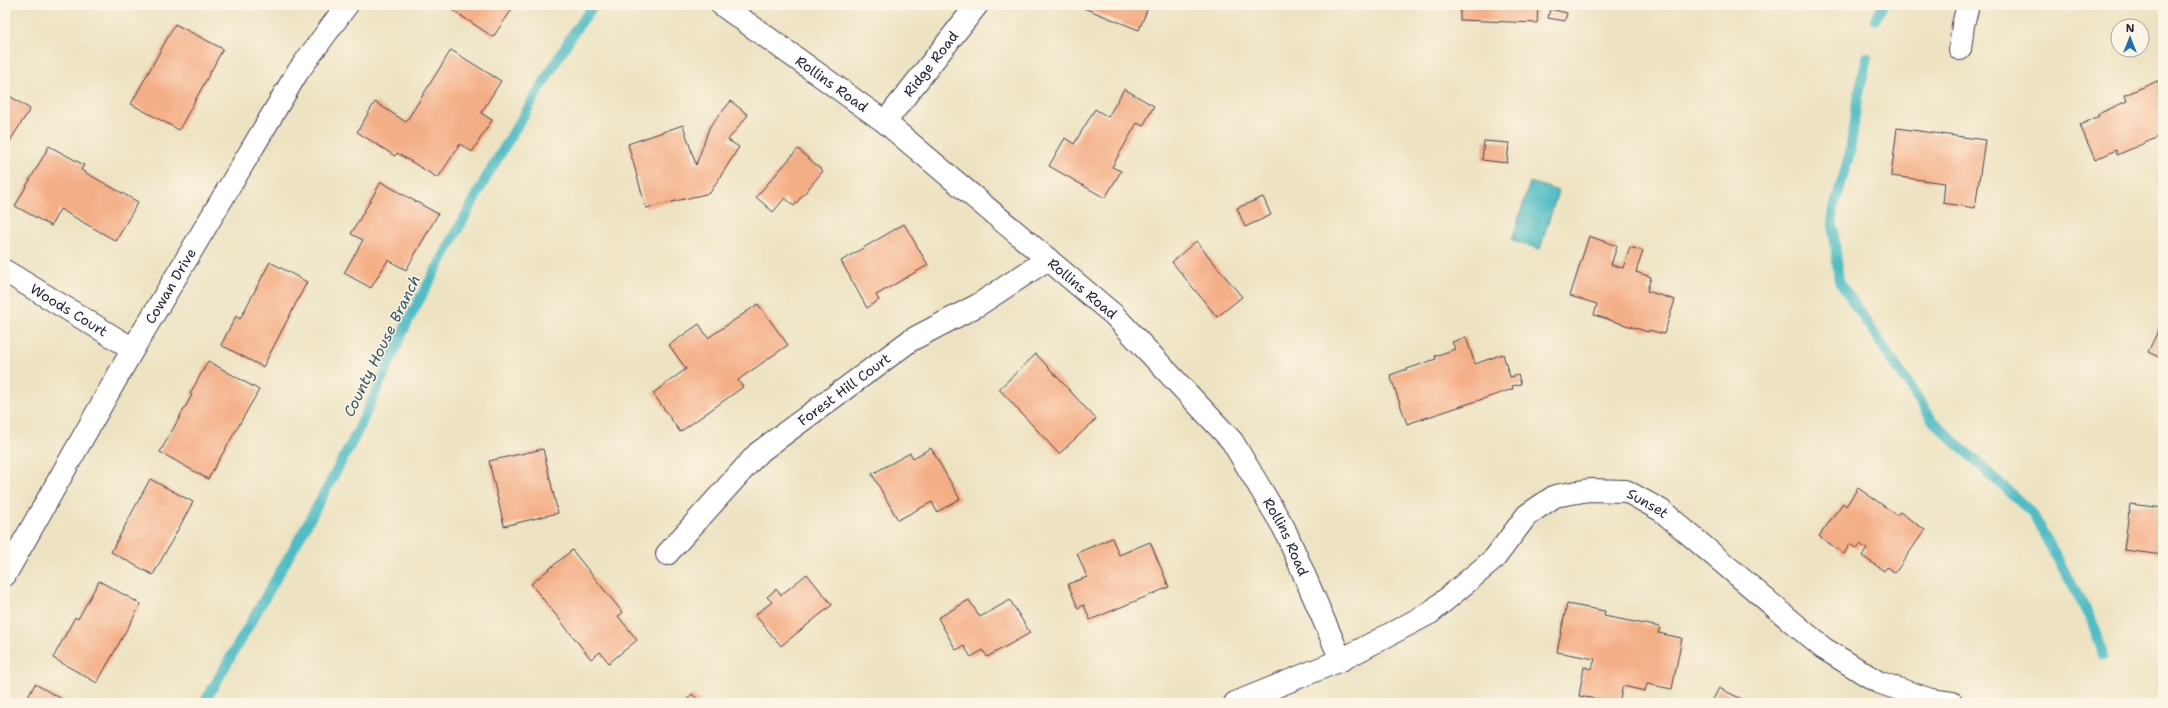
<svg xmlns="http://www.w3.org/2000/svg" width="2168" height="708" viewBox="0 0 2168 708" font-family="'Shantell Sans',sans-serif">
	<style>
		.water { fill: #4fbdc5; stroke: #387080 }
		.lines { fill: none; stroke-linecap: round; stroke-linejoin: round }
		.stream { stroke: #4fbdc5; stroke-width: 10 }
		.building { fill: #f4ae86 }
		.street-casing { stroke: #403f4f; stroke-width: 24 }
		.street { stroke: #fff; stroke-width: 22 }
		.labels { text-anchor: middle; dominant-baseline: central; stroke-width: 3; stroke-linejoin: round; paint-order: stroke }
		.street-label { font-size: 14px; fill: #22223b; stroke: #fcf5e5 }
		.water-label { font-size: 15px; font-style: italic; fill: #32586b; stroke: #fcf5e5 }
	</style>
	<rect width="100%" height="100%" fill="#fcf5e5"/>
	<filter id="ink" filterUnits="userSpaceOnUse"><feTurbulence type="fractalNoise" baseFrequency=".025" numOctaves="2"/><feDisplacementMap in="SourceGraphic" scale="8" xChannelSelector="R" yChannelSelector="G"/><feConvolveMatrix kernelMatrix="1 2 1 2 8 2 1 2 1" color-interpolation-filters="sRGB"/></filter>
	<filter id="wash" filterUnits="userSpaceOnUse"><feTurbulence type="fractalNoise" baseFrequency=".012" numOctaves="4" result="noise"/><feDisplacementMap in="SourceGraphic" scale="16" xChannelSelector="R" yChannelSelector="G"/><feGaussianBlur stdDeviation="0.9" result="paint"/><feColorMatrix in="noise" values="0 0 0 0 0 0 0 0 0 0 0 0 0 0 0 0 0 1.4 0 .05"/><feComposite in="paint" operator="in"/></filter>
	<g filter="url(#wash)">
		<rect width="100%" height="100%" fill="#ede2c1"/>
		<polygon class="water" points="1530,182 1558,191 1540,249 1512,240"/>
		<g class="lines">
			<g class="stream">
				<polyline points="1875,20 1883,5"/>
				<polyline points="1867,57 1856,107 1850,153 1832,215 1839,281 1933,421 2032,513 2093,622 2103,655"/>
				<polyline points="204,703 299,539 357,433 409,319 487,176 574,32 594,5"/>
			</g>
		</g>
		<g id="blocks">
			<g class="building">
				<polygon points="445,5 515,5 493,37"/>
				<polygon points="1076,5 1149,5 1139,30"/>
				<polygon points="1460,5 1538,5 1537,23 1460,20"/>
				<polygon points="1550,9 1567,13 1565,21 1548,18"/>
				<polygon points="175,24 223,49 179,130 131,104"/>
				<polygon points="451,50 501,81 481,113 492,120 472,152 460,144 438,178 397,153 395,156 357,132 375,102 406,122"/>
				<polygon points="2162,79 2163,135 2117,155 2116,150 2095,160 2080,125 2099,116 2098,114 2127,101 2125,95"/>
				<polygon points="1124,89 1154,106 1143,126 1137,123 1112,167 1121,171 1105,198 1049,166 1065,138 1074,144 1095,109 1108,117"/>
				<polygon points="5,93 30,109 5,149"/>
				<polygon points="731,101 748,115 728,140 739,147 710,193 646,208 628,144 683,125 696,165 710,126"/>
				<polygon points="1897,128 1985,140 1975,208 1943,203 1945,183 1891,176"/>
				<polygon points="1484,141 1509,143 1507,163 1482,160"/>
				<polygon points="49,146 84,165 81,170 138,202 116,241 60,209 51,226 15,206"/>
				<polygon points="798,149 823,171 794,206 785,198 773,212 756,197"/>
				<polygon points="381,182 438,214 406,270 388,260 371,288 344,273 363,240 351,234"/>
				<polygon points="1263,197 1271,215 1245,227 1237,208"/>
				<polygon points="904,224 928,265 876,295 879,300 867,308 841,261"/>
				<polygon points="1589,236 1617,246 1611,265 1623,268 1630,247 1643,251 1636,272 1651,277 1647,291 1675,300 1664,334 1649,330 1648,332 1594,315 1597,304 1570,296"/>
				<polygon points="1196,241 1242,297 1217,317 1172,262"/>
				<polygon points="270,262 307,282 263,367 221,345 236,316 240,319"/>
				<polygon points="758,304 788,345 738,380 743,387 680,432 653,393 686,369 669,345 699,324 708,338"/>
				<polygon points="2161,324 2163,324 2163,359 2148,352"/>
				<polygon points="1466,337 1475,364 1503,354 1510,377 1518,375 1521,384 1512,386 1513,389 1407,424 1390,375 1436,359 1435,356 1455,349 1452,342"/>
				<polygon points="1036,354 1096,419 1059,454 999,389"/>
				<polygon points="208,361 259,390 208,479 160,452 192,395 190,394"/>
				<polygon points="931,448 960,499 937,512 932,502 898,520 872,474 910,453 913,458"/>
				<polygon points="543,449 558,513 504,526 489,461"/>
				<polygon points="150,479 193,502 153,575 111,552"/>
				<polygon points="1858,488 1897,515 1900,512 1925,530 1895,573 1887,567 1884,571 1862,556 1867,549 1860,544 1857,549 1850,544 1844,554 1819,536 1843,503 1846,506"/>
				<polygon points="2130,504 2163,508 2163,555 2124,550"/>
				<polygon points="1112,538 1119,555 1150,542 1169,587 1090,620 1084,605 1078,608 1068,584 1087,577 1077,553"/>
				<polygon points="572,550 623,613 618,616 637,640 609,663 600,652 591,659 531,584"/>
				<polygon points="807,574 832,605 781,646 755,615 772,602 767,597 776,589 781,595"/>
				<polygon points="99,581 141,604 97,683 53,658 75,617 78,619"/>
				<polygon points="969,600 980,617 1010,600 1030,633 987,657 983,650 971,657 964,646 956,650 938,618"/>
				<polygon points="1567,604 1605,611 1604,616 1660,627 1658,633 1682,638 1672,689 1647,684 1645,691 1623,686 1619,703 1579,696 1584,667 1592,669 1595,659 1557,652"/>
				<polygon points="35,684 69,703 25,703"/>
				<polygon points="1719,688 1750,703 1711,703"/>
				<polygon points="692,694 702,703 684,703"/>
			</g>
		</g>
	</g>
	<g filter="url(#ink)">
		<use href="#blocks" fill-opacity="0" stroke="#403f4f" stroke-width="1"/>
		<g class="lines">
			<g class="street-casing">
				<g id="street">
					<path id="s1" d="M 722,5 L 885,122 L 1114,315 L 1232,441 L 1284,528 L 1341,660"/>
					<polyline points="1960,49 1963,25 1968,5"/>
					<path id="s2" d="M 885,122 L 977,5"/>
					<path id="s3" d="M 5,271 L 133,349"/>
					<path id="s4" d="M 667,554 L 758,453 L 911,340 L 978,305 L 1048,259"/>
					<path id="s5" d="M 5,575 L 133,349 L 297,73 L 347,5"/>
					<path id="s6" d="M 1235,703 L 1341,660 L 1430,613 L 1494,559 L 1527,515 L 1555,496 L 1589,490 L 1626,491 L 1662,511 L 1823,648 L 1878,682 L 1931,700 L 1952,703"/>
				</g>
			</g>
			<use href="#street" class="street"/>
		</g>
	</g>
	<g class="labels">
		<g class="street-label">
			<text stroke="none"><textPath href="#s2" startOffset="74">Ridge Road</textPath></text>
			<text stroke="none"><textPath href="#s1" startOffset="135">Rollins Road</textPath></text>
			<text stroke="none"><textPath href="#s5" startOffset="333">Cowan Drive</textPath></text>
			<text stroke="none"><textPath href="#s1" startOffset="459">Rollins Road</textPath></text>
			<text stroke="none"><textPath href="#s3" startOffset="75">Woods Court</textPath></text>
			<text stroke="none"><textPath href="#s4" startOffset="243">Forest Hill Court</textPath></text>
			<text stroke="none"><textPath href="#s6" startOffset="484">Sunset</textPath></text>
			<text stroke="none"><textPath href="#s1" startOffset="783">Rollins Road</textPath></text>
		</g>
		<g class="water-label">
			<text transform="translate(382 346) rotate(-64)">County House Branch</text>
		</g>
	</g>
	<rect width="2168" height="708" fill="none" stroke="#fcf5e5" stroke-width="20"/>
	<g transform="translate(2130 38)"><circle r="19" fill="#fcf5e5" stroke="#a5a1a1"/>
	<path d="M0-3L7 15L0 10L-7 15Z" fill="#1f6fb2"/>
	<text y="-6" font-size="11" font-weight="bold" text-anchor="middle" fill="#22223b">N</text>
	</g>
</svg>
